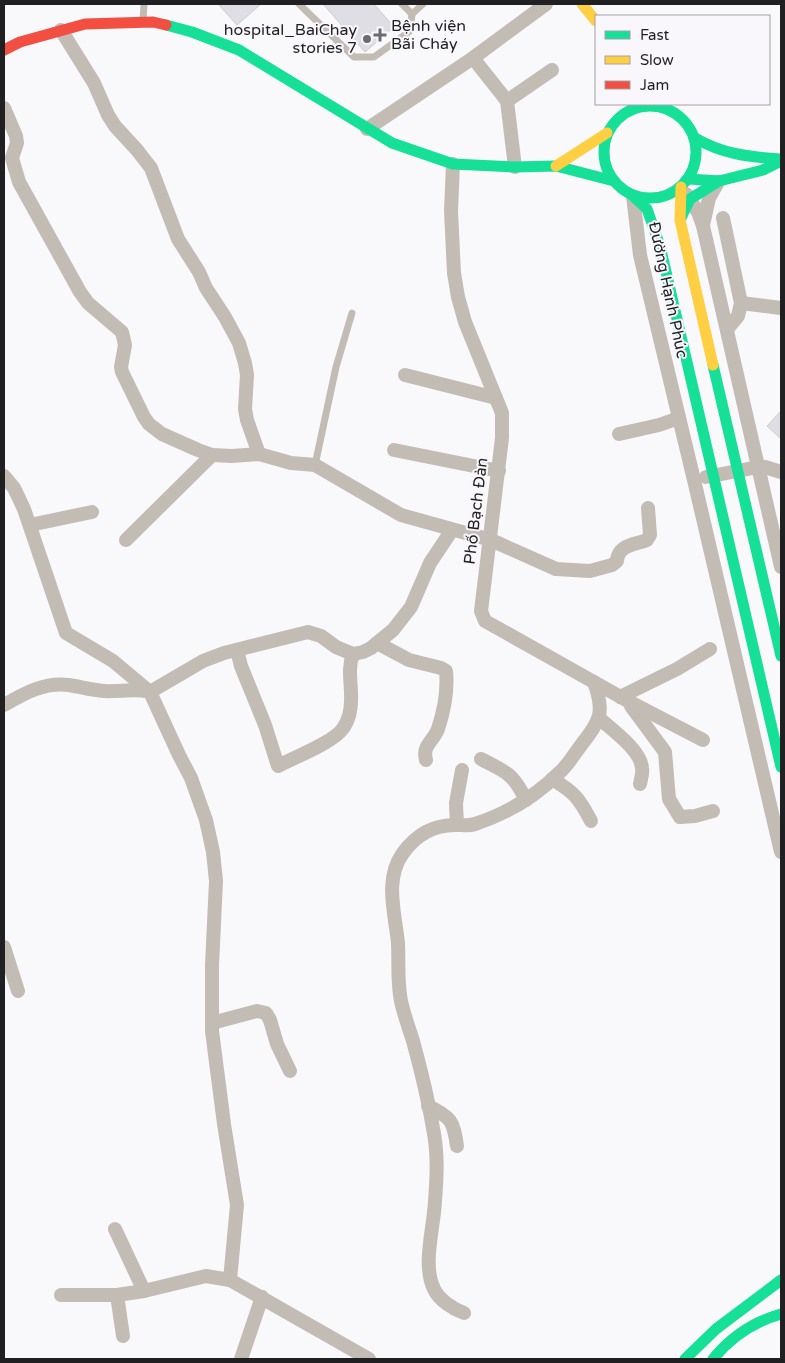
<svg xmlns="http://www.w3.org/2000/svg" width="785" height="1363" viewBox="0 0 785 1363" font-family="'Varela Round',sans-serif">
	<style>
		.building { fill: #dfdee4; stroke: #cdccce }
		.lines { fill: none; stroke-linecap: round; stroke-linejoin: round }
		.lane { stroke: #c2bcb5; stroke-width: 7 }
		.street { stroke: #c2bcb5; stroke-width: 14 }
		.fast { stroke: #16e098; stroke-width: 11 }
		.slow { stroke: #ffcf43; stroke-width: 11 }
		.jam { stroke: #f24e42; stroke-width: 11 }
		.poi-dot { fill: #6c6b6d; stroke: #f9f7fc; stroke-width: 2 }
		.labels { text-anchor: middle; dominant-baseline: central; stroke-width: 4; stroke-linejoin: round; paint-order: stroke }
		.poi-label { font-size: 16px; fill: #201f21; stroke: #f9f7fc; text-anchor: start }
		.street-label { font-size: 16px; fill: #201f21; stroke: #f9f7fc }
	</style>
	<rect width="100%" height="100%" fill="#f9f8fb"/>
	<g class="building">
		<polygon points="218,4 261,4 237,25"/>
		<polygon points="323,4 374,4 394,27 365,52"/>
		<polygon points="781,411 781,439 767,426"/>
	</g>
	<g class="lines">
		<g class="lane">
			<polyline points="299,4 354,57 374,57 410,31 412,14"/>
			<polyline points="402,4 412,14 423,4"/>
			<polyline points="143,21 144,4"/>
			<polyline points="315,465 336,367 352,313"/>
		</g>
		<g class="street">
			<polyline points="61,30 94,83 108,115 115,126 137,150 151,168 178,239 199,272 206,288 225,317 239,343 245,363 247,375 245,409 247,420 259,454"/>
			<polyline points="473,58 507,101 515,167"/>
			<polyline points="507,101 552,70"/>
			<path d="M 4,108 L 16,136 L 17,143 L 12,158 L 19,182 L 80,292 L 88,303 L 122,332 L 125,345 L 121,367 L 122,372 L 144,417 L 149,424 L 162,434 L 198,450 L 212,455 L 232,456 L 259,454 L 291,463 L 315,465 L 401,515 L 491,540 L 556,569 L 590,571 L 612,565 L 617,561 C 618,545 634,545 647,540 L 650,535 L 648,508"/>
			<polyline points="367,129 473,58 546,4"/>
			<polyline points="453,164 451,211 454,273 458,297 465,322 502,413 502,438 481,611 485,621 626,700 703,740"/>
			<polyline points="686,194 698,212 703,226 781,567"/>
			<polyline points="633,196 640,255 694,480 781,852"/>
			<polyline points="723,218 741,303 738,316 728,328"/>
			<polyline points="703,225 709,198 718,182"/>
			<polyline points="741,303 781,308"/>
			<polyline points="405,375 496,398"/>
			<polyline points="619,434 659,425 679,418"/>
			<polyline points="394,450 499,471"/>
			<polyline points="4,476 14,488 24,509 66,633 113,661 150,692 179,755 191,778 206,820 213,852 216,881 212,965 212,1031 224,1124 237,1205 230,1280"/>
			<polyline points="706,477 758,467 765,467 781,472"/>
			<polyline points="30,525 92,512"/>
			<polyline points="126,540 212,455"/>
			<path d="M 377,643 L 409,660 L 441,668 L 446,671 C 448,691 444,711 438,729 C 433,742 422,745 426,760"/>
			<path d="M 237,650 L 241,666 L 265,725 L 278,766 C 295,757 335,742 344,727 C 349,719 351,710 351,701 C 352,685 347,670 353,654"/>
			<polyline points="620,697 677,669 710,649"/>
			<path d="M 4,705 C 25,693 44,682 69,685 C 81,687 92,690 104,691 C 120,692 134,688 150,692 L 203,661 L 224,653 L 308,632 L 321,636 L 336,647 L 353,654 L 363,652 L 371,648 L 393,630 L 411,607 L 430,563 L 452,530"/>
			<polyline points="631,706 665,752 669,799 680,817 695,816 713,811"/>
			<path d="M 599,718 C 612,730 641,750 642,768 C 643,773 641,779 640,784"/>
			<path d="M 481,759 C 507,773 512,772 526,800"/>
			<path d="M 552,779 C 574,792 579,798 591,821"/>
			<polyline points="457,825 456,803 462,770"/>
			<polyline points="4,947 18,991"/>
			<polyline points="212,1023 257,1011 266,1013 270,1020 277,1044 290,1071"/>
			<path d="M 428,1106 C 451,1118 453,1119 457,1146"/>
			<polyline points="115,1229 144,1291"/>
			<polyline points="61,1295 117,1295 144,1291 206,1276 230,1280 369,1359"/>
			<polyline points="117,1295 123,1336"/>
			<path d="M 464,1313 C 453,1309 439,1300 434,1289 C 422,1265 434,1227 435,1201 C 437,1176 438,1153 433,1128 C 428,1099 421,1070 413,1041 C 409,1028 404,1015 401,1001 C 397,982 399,962 398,943 C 395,913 384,879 403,853 C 416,835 434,825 455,825 C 462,825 469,826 475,824 C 506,814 536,796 560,772 C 567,766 573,756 579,748 C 599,721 606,715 594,682"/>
			<polyline points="241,1359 262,1297"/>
		</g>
		<g class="fast">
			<polyline points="166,25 192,32 239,50 392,143 453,164 515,167 556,166 614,181"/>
			<circle cx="650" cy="152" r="46"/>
			<path d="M 695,138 C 722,154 749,157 780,159"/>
			<polyline points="689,179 719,181 763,170 781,161"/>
			<polyline points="633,196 647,209 660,246 781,767"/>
			<polyline points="681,218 690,199 719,181"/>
			<polyline points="713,365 781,656"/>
			<polyline points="685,1359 716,1329 781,1280"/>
			<path d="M 713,1359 C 731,1337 753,1322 781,1314"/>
		</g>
		<g class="slow">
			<polyline points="582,4 596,21"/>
			<polyline points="556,166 607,133"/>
			<polyline points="681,187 680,220 713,365"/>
		</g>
		<polyline class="jam" points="4,50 20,42 85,24 153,22 166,25"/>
	</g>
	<g class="poi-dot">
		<path d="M377.5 27.5h5v5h5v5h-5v5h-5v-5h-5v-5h5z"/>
		<circle cx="367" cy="39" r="5"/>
	</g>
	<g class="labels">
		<g class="poi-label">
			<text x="391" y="26">Bệnh viện<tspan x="391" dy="18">Bãi Cháy</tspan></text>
			<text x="357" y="30" text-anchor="end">hospital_BaiChay<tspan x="357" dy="18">stories 7</tspan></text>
		</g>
		<g class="street-label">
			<text transform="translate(668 290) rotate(78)">Đường Hạnh Phúc</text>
			<text transform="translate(476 511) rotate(-83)">Phố Bạch Đàn</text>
		</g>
	</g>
	<rect width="785" height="1363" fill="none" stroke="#201f21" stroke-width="10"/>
	<rect x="595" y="15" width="175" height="90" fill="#f9f7fc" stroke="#a2a1a4"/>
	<rect x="605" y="31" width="25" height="8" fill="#16e098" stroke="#a2a1a4"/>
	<text x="640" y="40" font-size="15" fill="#201f21">Fast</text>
	<rect x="605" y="56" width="25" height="8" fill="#ffcf43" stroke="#a2a1a4"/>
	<text x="640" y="65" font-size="15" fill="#201f21">Slow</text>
	<rect x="605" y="81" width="25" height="8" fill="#f24e42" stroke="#a2a1a4"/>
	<text x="640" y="90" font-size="15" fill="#201f21">Jam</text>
</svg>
